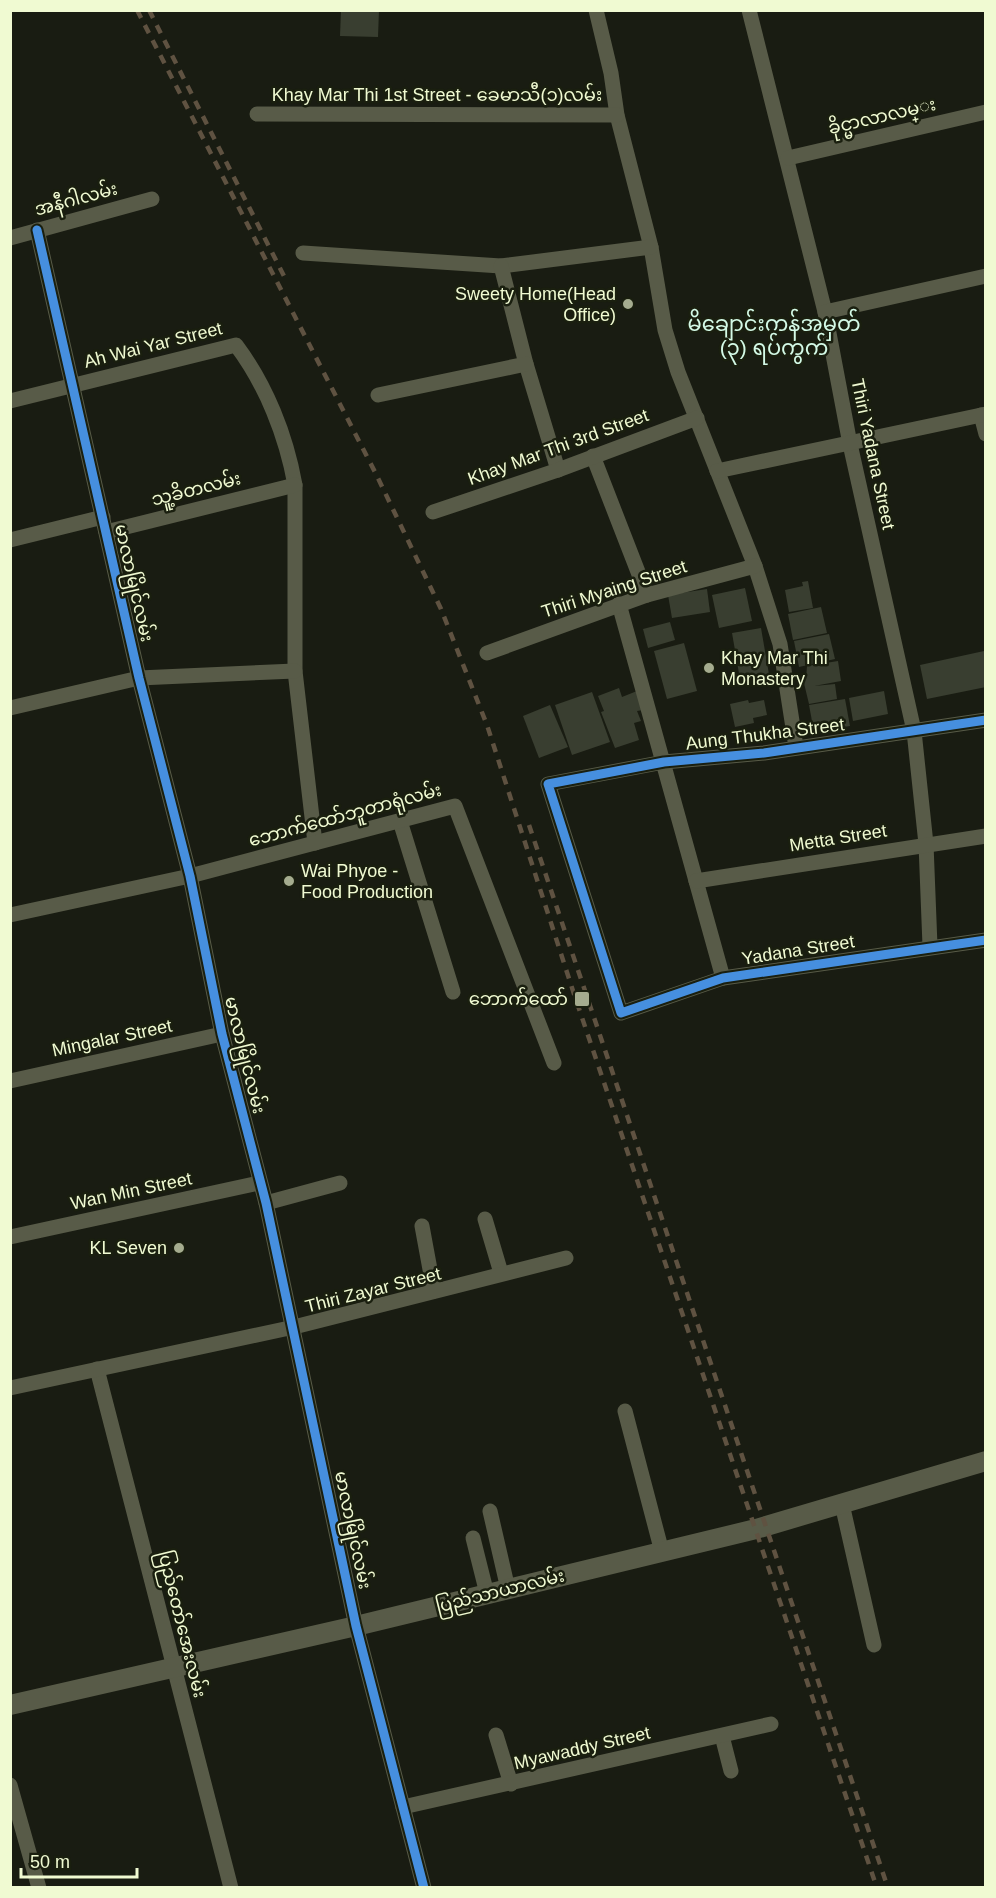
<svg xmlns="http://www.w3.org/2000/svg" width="996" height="1898" viewBox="0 0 996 1898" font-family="Arial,'Noto Sans Myanmar',sans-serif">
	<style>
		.building { fill: #393e30 }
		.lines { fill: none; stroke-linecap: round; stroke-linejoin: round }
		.minor { stroke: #585b48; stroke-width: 15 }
		.tertiary { stroke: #585b48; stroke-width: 20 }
		.rail { stroke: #5f5241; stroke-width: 4.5; stroke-dasharray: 9 8; stroke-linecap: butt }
		.cycleway-casing { stroke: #1a1f0f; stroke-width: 13 }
		.cycleway { stroke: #468fdf; stroke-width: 9 }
		.poi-dot { fill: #a5ac8f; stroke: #1a1f0f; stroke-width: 2 }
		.labels { text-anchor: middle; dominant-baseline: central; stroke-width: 5; stroke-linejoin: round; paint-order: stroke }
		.street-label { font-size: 18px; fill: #f0fad2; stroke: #1a1f0f }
		.poi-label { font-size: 18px; fill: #f0fad2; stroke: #1a1f0f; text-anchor: end }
		.quarter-label { font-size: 21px; fill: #d4fae7; stroke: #1a1f0f }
	</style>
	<rect width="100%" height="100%" fill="#191c12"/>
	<g class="building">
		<polygon points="341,10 379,10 378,37 340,36"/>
		<polygon points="808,581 813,608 789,612 785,590 803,586 802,582"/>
		<polygon points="745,588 752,621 719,628 712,595"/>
		<polygon points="707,589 710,612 672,618 668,595"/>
		<polygon points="821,607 827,633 793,640 788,614"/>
		<polygon points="670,622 675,640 648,648 643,629"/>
		<polygon points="761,628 770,680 741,685 732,633"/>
		<polygon points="829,634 835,659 799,667 794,641"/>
		<polygon points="684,643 697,691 667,699 654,651"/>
		<polygon points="984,651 986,687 927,699 920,665"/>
		<polygon points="838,661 841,681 814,686 835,684 837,699 809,704 803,679 806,679 807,666"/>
		<polygon points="619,688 622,697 637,691 643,710 637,711 641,721 634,723 639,740 615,748 601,712 604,711 598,696"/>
		<polygon points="884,691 888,714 853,721 849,698"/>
		<polygon points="592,692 610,742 572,755 555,705"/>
		<polygon points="845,699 850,726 814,732 809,705"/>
		<polygon points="748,700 749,703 764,700 767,715 753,718 754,723 735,727 730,704"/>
		<polygon points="550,705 568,747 539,758 523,716"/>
	</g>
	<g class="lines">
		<g class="minor">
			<polyline points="596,10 611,73 617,115 651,247 665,330 678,372 755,566 780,644 796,747"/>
			<polyline points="749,10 825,312 850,444 914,731 926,844 930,946"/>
			<polyline points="257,114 617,115"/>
			<polyline points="788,158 986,112"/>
			<polyline points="37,230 139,678 190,876 222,1034 266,1203 356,1626 424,1888"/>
			<polyline points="10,238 152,199"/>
			<polyline points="303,253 501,266 651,247"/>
			<polyline points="501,266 526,364 558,470"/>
			<polyline points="825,312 986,276"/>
			<polyline points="378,395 526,364"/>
			<path d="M 10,401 L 236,345 C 266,385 286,435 295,485 L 295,671 L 315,843"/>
			<polyline points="981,415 986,434"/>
			<polyline points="593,456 647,595"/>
			<polyline points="717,471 986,414"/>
			<polyline points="433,512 558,470 697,418"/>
			<polyline points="106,532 295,485"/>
			<polyline points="10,540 103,517"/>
			<polyline points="619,604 723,978"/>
			<polyline points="487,653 647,595 755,566"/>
			<polyline points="10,708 139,678 295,671"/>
			<polyline points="986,720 764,753 664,762 548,784 621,1013 723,978 986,940"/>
			<polyline points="400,821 453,992"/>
			<polyline points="696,881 986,836"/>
			<polyline points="10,915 190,876 455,806 554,1063"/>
			<polyline points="10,1081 222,1034"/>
			<polyline points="266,1203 340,1183"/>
			<polyline points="485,1219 501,1273"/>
			<polyline points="422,1226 434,1291"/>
			<polyline points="10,1237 259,1183"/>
			<polyline points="97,1369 231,1888"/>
			<polyline points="10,1388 294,1327 566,1258"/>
			<polyline points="625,1411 662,1552"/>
			<polyline points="842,1504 874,1645"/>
			<polyline points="490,1511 508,1589"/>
			<polyline points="473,1538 487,1594"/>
			<polyline points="496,1735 511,1784"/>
			<polyline points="722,1736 731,1771"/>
			<polyline points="10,1785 39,1888"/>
			<polyline points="403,1807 771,1724"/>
		</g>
		<polyline class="tertiary" points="10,1705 356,1626 756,1529 986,1461"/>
		<g class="rail">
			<polyline points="137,10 376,474 441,609 487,725 574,994 877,1888"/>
			<polyline points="149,10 286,280"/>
			<polyline points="529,825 888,1888"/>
		</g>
		<g class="cycleway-casing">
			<g id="cycleway">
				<polyline points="37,230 139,678 190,876 222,1034 266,1203 356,1626 424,1888"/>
				<polyline points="986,720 764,753 664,762 548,784 621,1013 723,978 986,940"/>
			</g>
		</g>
		<use href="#cycleway" class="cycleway"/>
	</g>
	<g class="poi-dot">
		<circle cx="628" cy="304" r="6"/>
		<circle cx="709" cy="668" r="6"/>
		<circle cx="289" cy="881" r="6"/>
		<rect x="574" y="991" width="16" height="16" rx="3"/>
		<circle cx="179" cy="1248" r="6"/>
	</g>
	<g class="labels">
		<g class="street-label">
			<text x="437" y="95">Khay Mar Thi 1st Street - ခေမာသီ(၁)လမ်း</text>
			<text transform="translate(882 116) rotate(-13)">ခိုင္မာလာလမ္း</text>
			<text transform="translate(76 199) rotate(-15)">အနီဂါလမ်း</text>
			<text transform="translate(153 345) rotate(-14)">Ah Wai Yar Street</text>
			<text transform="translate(558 447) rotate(-20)">Khay Mar Thi 3rd Street</text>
			<text transform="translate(873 454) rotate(78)">Thiri Yadana Street</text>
			<text transform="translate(196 489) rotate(-14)">သူ့ခိတလမ်း</text>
			<text transform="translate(134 583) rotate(77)">မာလာမြိုင်လမ်း</text>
			<text transform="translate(614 589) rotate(-18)">Thiri Myaing Street</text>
			<text transform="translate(765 734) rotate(-7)">Aung Thukha Street</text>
			<text transform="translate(345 815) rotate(-15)">ဘောက်ထော်ဘူတာရုံလမ်း</text>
			<text transform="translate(838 838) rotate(-9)">Metta Street</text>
			<text transform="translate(798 950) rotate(-9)">Yadana Street</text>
			<text transform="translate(112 1038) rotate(-12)">Mingalar Street</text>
			<text transform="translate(245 1055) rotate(76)">မာလာမြိုင်လမ်း</text>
			<text transform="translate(131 1191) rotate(-12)">Wan Min Street</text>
			<text transform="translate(373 1290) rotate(-14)">Thiri Zayar Street</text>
			<text transform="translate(353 1530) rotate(78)">မာလာမြိုင်လမ်း</text>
			<text transform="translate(500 1591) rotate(-14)">ပြည်သာယာလမ်း</text>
			<text transform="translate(182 1624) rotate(76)">ပြည်တော်အေးလမ်း</text>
			<text transform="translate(582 1748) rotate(-13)">Myawaddy Street</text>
		</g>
		<g class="poi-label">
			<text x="616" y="294">Sweety Home(Head<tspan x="616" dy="21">Office)</tspan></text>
			<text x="721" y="658" text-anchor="start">Khay Mar Thi<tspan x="721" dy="21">Monastery</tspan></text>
			<text x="301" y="871" text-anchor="start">Wai Phyoe -<tspan x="301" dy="21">Food Production</tspan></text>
			<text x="568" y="999">ဘောက်ထော်</text>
			<text x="167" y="1248">KL Seven</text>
		</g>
		<g class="quarter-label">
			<text x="774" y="323">မိချောင်းကန်အမှတ်<tspan x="774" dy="24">(၃) ရပ်ကွက်</tspan></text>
		</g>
	</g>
	<rect width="996" height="1898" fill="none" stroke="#f0fad2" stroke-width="24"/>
	<path d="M21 1868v9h116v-9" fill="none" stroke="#f0fad2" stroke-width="3"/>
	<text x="30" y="1868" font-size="18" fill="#f0fad2" stroke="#1a1f0f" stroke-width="4.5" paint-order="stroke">50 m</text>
</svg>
